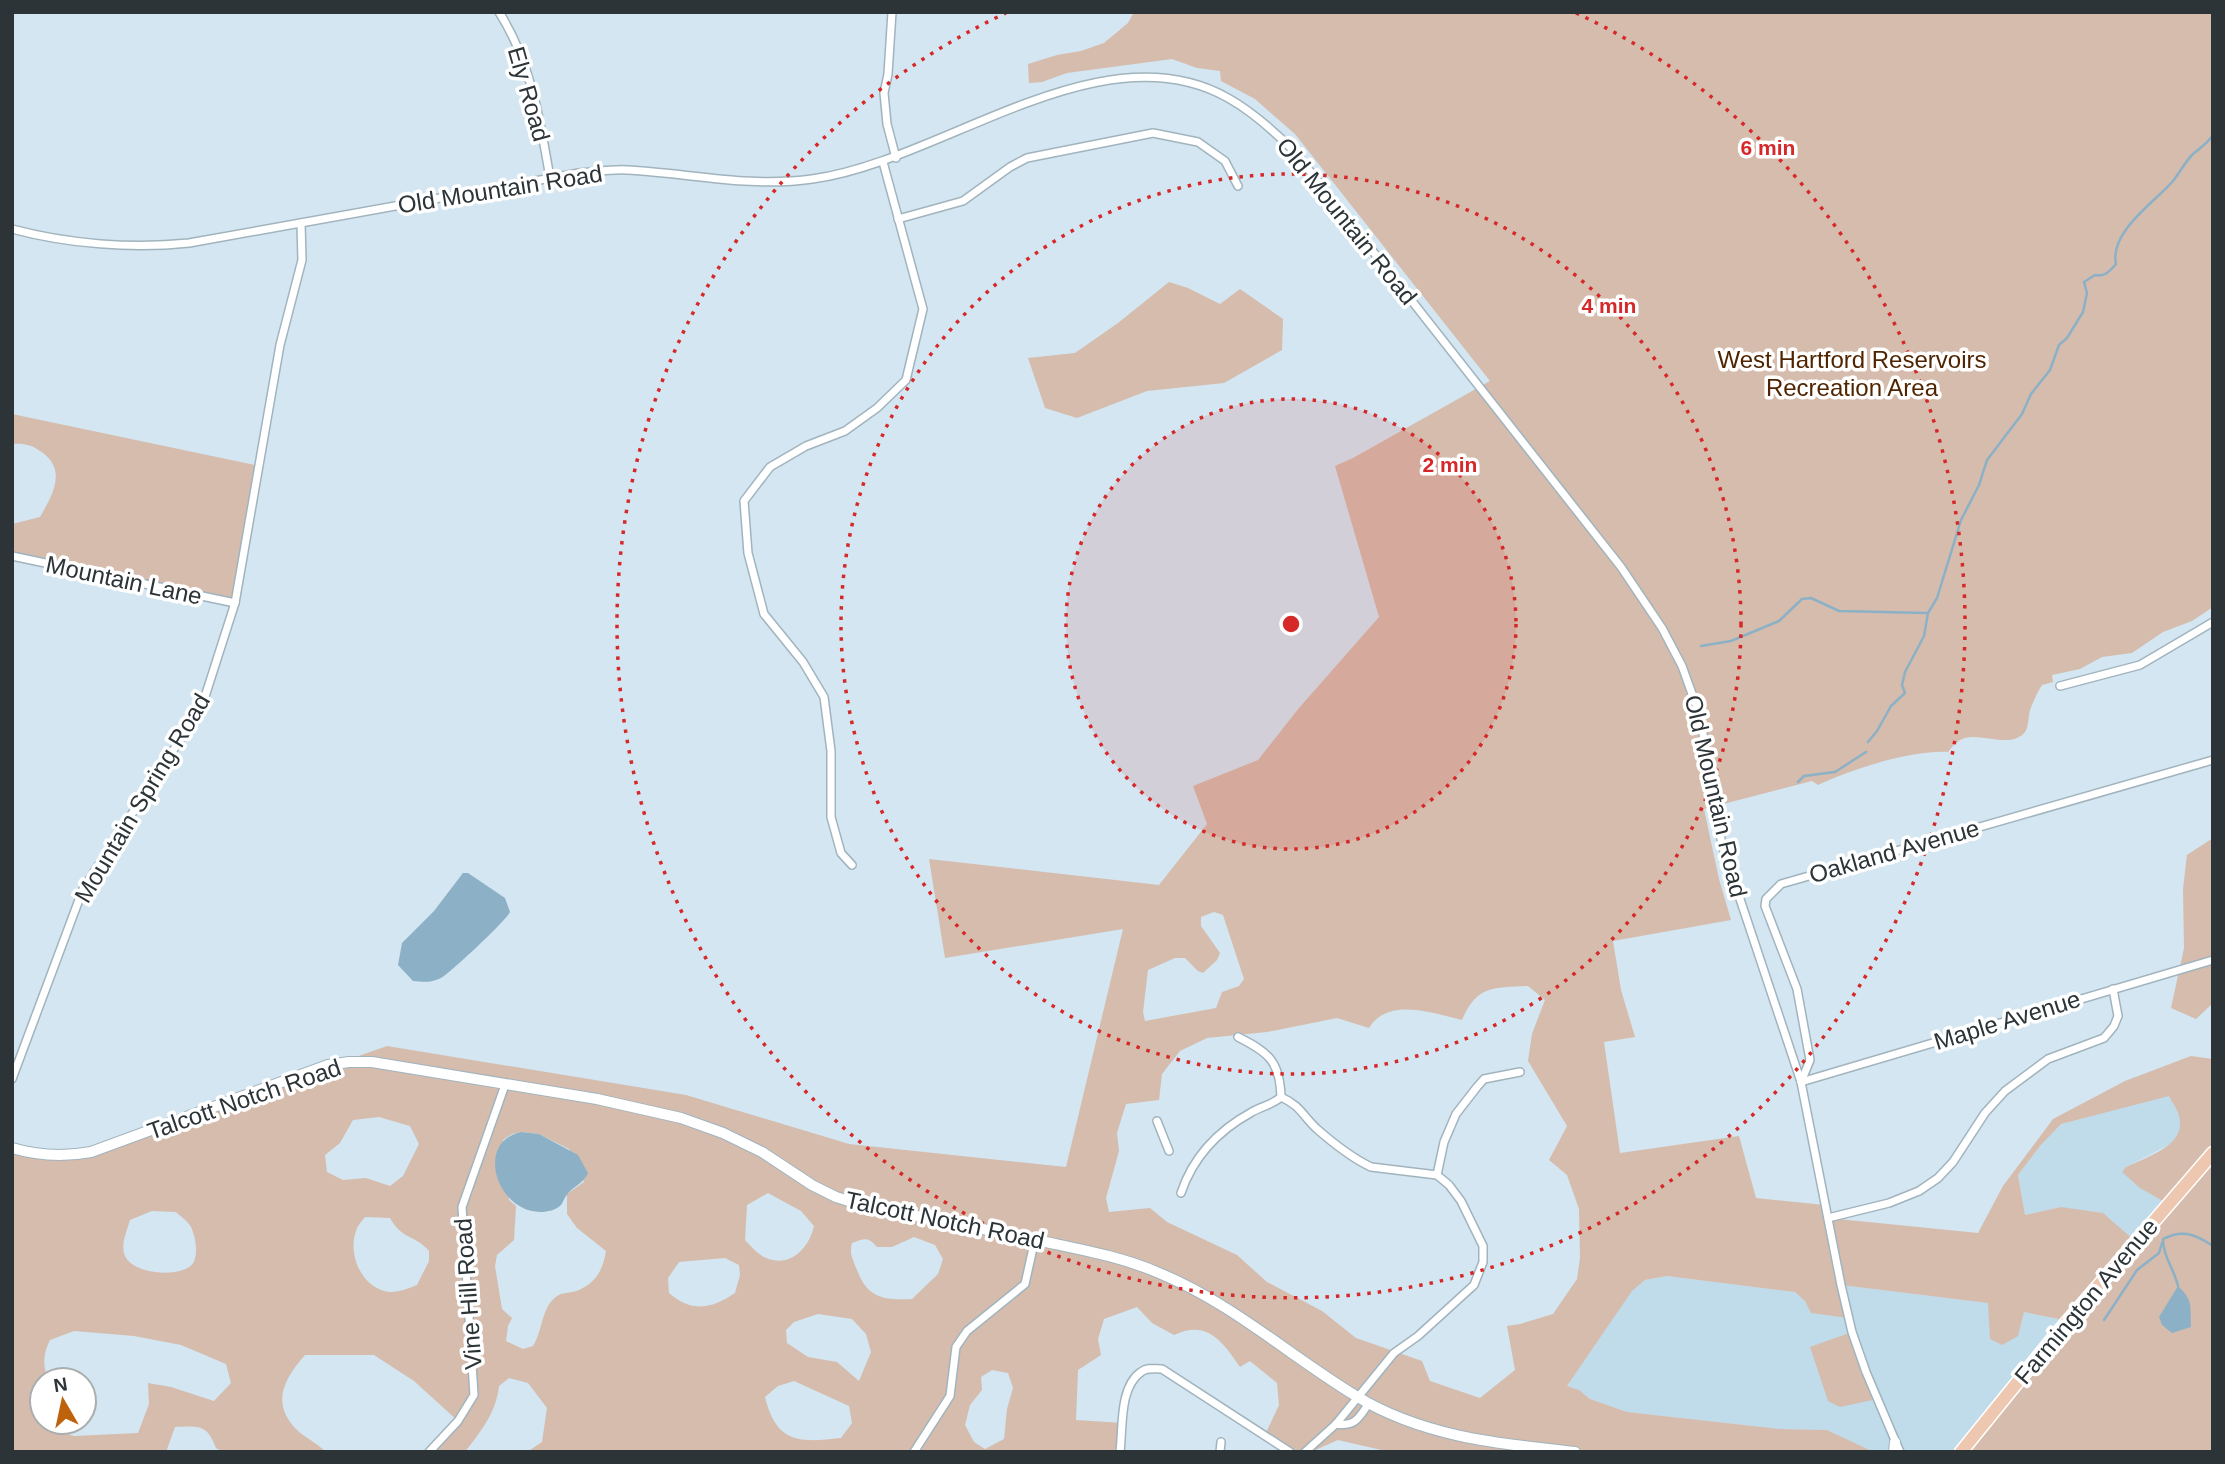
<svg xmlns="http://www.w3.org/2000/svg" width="2225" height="1464" viewBox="0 0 2225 1464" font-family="Arial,sans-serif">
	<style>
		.built { fill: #c0dbea }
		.green { fill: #d5bcad; fill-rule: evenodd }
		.water { fill: #8cb1c6 }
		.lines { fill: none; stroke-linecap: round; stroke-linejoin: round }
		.stream { stroke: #8cb1c6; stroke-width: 2.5 }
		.minor-casing { stroke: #a1b4be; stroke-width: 10 }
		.tertiary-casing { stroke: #a1b4be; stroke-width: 12 }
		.primary-casing { stroke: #fff; stroke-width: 15 }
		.minor { stroke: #fff; stroke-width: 7 }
		.tertiary { stroke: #fff; stroke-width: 10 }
		.primary { stroke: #edc7af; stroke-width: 12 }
		.ring { fill: none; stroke: #d62828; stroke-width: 3.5; stroke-dasharray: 3.5 7 }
		.labels { text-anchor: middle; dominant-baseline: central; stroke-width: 7; stroke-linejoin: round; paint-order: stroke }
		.street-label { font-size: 24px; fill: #2c3438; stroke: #fff }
		.park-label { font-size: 24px; fill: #502400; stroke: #fff }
		.centre { fill: #d62828; stroke: #fff; stroke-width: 3.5 }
		.ring-label { font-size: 21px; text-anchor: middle; font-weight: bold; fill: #d62828; stroke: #fff; stroke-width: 7; stroke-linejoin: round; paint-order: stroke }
	</style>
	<rect width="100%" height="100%" fill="#d3e6f1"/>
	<g class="built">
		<polygon points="2169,1095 2181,1119 2180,1133 2170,1144 2126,1167 2169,1204 2136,1242 2061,1207 2025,1215 2018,1175 2040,1146 2061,1124"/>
		<polygon points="1667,1276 1795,1292 1805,1301 1841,1285 1989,1303 1990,1339 2018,1335 2024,1312 2068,1321 1961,1452 1874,1452 1827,1430 1780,1429 1627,1412 1590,1399 1579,1390 1567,1386 1632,1291 1645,1280"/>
	</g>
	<g class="green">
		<path d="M 1134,12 L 2213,12 L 2213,607 L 2192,621 L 2163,632 L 2132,653 L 2102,657 L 2080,669 L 2052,675 L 2053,682 L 2042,685 C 2037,693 2033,702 2030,710 C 2028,717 2029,726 2025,732 C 2011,749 1982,733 1965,738 C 1957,740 1953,746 1948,752 C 1911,750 1852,769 1818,785 L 1812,781 L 1704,809 L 1719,879 L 1731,920 L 1613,941 L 1621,990 L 1635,1037 L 1604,1042 L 1620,1153 L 1739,1136 L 1756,1198 L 1825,1205 L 1828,1218 L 1978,1233 L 2003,1186 L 2053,1119 L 2125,1081 L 2191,1056 L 2213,1059 L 2213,1452 L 1961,1452 L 2068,1321 L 2024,1312 L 2018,1336 L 2002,1345 L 1990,1339 L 1988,1303 L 1841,1285 L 1848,1318 L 1811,1313 L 1805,1301 L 1795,1292 L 1667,1276 L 1645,1280 L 1632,1291 L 1567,1386 L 1579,1390 L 1590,1399 L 1627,1412 L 1780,1429 L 1827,1430 L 1874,1452 L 1390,1452 L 1338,1440 L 1311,1452 L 1290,1452 L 1265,1435 L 1279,1405 L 1277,1383 L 1250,1361 L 1240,1367 C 1223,1342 1207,1319 1174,1335 L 1152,1323 L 1137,1307 L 1104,1319 L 1098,1339 L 1101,1355 L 1078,1370 L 1076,1420 L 1123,1423 L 1120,1452 L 527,1452 L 542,1442 L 547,1408 L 528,1383 L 509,1378 L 499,1386 C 496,1413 481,1431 465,1452 L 429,1452 L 458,1421 L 414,1381 L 374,1355 L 305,1355 C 283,1380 270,1405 299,1432 C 308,1439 318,1444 326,1452 L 223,1452 L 216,1448 C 207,1424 199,1426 175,1427 L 166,1452 L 12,1452 L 12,1148 L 77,1155 L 387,1046 L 686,1095 L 849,1144 L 1066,1167 L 1123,929 L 945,958 L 929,859 L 1159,885 L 1207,824 L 1193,786 L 1258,760 L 1299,708 L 1379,617 L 1335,466 L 1353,458 L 1490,381 L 1295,134 L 1255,99 L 1221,81 L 1220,71 L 1197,68 L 1172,59 L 1067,73 L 1042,82 L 1029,83 L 1028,64 L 1057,55 L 1081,51 L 1104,43 L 1128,23 ZM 1214,912 L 1223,915 L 1244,979 L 1239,986 L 1222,992 L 1216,1008 L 1145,1021 L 1143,1012 L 1148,970 L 1175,958 L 1185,958 L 1198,971 L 1203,973 L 1217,960 L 1220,953 L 1201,926 L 1201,917 ZM 1528,986 L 1545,1000 L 1532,1034 L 1528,1061 L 1567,1126 L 1549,1160 L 1567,1175 L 1579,1209 L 1580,1258 L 1577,1279 L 1553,1314 L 1520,1324 L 1507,1326 L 1515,1370 L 1480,1398 L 1430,1381 L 1422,1361 L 1356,1338 L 1322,1311 L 1267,1282 L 1237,1255 L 1167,1222 L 1150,1208 L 1109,1212 L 1106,1198 L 1119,1151 L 1117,1133 L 1126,1104 L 1159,1100 L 1162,1074 L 1180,1051 L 1207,1038 L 1267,1032 L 1337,1018 L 1369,1028 C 1388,997 1432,1013 1462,1020 C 1477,985 1494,988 1528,986 ZM 2169,1096 C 2173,1104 2180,1113 2180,1122 C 2182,1147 2144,1158 2126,1167 L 2122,1172 L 2140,1188 L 2168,1204 L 2135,1241 L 2103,1213 L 2061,1207 L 2025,1215 L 2018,1175 L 2040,1146 L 2061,1124 ZM 379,1117 L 410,1126 L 419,1144 L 403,1176 L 390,1186 L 366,1178 L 343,1180 L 327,1172 L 325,1155 L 340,1143 L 353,1120 ZM 521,1132 L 539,1134 L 569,1149 L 584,1182 L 567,1194 L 567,1214 L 577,1228 L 606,1251 C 603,1269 597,1282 579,1290 C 572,1293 563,1292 557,1296 C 541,1307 543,1331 533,1346 L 523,1349 L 506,1341 L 508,1326 L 512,1318 L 502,1309 L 495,1266 L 497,1255 L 514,1240 L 516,1206 L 509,1200 L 503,1140 L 512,1134 ZM 768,1193 L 801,1211 L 814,1226 C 809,1248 791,1268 766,1258 C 757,1254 751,1246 745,1240 L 747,1205 ZM 152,1211 L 176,1212 C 180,1216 188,1221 191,1227 C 196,1237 200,1261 189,1267 C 175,1277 133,1274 125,1256 C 120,1245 127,1231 130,1220 ZM 365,1217 L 390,1218 C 402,1240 416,1235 429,1251 L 429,1261 L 417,1285 C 407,1289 395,1294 384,1291 C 360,1284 348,1253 356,1231 C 357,1226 362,1221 365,1217 ZM 914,1237 L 935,1245 L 943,1259 L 938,1274 L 912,1299 C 884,1300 868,1299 857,1270 C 853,1260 849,1254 852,1243 C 865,1238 868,1237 877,1247 L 892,1247 ZM 725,1258 L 739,1265 L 740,1275 L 735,1293 C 711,1309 692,1313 669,1293 L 668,1278 L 679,1262 ZM 818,1314 L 852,1319 L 866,1334 L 871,1352 L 859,1381 L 837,1362 L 808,1357 L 787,1343 L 786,1330 L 794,1322 ZM 74,1331 L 134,1336 L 181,1345 L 226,1364 L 231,1383 L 214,1401 L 171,1387 L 148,1383 L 149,1404 L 138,1433 L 74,1436 L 58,1431 L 55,1422 L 42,1422 L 42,1380 L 49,1380 C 42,1366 43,1354 50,1340 ZM 992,1370 L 1008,1373 L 1013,1388 L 1007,1409 L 1004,1439 L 985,1449 L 974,1442 L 965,1425 L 970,1405 L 982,1390 L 981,1377 ZM 794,1381 L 849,1406 L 852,1423 L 841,1438 C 799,1443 776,1443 765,1397 L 778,1386 Z"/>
		<polygon points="1169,282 1188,288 1220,304 1240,289 1283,319 1282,350 1224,383 1147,391 1077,418 1045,408 1028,358 1075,353 1118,323"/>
		<path d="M 12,414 L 259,466 L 235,603 L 12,556 L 12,524 L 40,517 C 52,496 67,471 43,453 C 32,445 25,443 12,444 Z"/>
		<polygon points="2213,838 2213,1003 2196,1019 2171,1008 2184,948 2183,889 2187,855"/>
		<polygon points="1852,1332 1877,1399 1840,1407 1828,1401 1810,1347"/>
	</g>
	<g class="water">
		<path d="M 463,873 L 468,873 L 505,898 L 510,912 C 506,921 449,974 441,978 C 431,983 424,982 413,981 L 398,965 L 402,943 L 434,911 Z"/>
		<path d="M 521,1132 L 539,1134 L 578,1155 L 588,1173 C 583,1184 573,1186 566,1196 C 564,1199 563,1202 561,1205 C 556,1210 547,1212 541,1212 C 497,1213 474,1142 521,1132 Z"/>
		<path d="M 2178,1286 C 2194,1301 2190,1307 2191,1327 L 2172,1333 L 2162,1325 L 2159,1317 Z"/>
	</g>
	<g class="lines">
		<g class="stream">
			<polyline points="1701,646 1731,641 1779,621 1802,599 1811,598 1839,611 1926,613"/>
			<path d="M 1868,742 L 1877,731 L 1891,706 L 1905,693 L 1902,685 L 1905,672 L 1924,636 L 1928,613 L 1937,598 L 1961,520 L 1979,485 L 1987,460 L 2022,414 L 2031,394 L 2050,370 L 2059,345 L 2067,338 L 2083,312 L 2087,293 L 2084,282 L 2095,275 C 2105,277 2110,271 2116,264 C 2109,232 2155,202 2173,181 C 2180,172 2185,162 2193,154 C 2201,147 2207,144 2213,135"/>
			<polyline points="1798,782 1804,776 1835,772 1866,752"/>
			<path d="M 2178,1286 C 2174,1269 2163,1256 2163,1239 C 2183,1229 2195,1234 2213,1246"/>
			<polyline points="2104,1320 2137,1270 2159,1253 2162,1243"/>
		</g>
		<g class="minor-casing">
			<g id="minor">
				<path d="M 499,12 C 531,62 540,120 550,178"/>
				<polyline points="892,12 888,74 884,93 887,124 896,158"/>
				<polyline points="898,219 963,201 1010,167 1027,158 1153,133 1198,142 1225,161 1238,186"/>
				<path d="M 12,229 C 68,244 132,249 189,243 L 579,173 C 595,172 611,169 627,170 C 689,173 749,188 812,179 C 941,162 1101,26 1228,98 C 1253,112 1274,131 1294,151 L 1621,567 L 1662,628 L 1682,666 L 1700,716 L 1722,845 L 1801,1082 L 1841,1285 L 1852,1332 L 1866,1372 L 1900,1452"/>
				<polyline points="12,556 235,603"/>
				<polyline points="2060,686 2140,665 2213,622"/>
				<polyline points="852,865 841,853 831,817 831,751 824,697 803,662 764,614 748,553 744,501 770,467 806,446 845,431 877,408 906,380 923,309 883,162"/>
				<path d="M 1238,1037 C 1268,1052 1280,1061 1281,1097"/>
				<polyline points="12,1079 83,889 202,706 235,603 280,345 302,260 301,223"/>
				<polyline points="1801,1082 1810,1060 1797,989 1765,906 1766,899 1781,884 2213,760"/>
				<polyline points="1801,1082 2213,960"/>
				<path d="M 1281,1097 C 1301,1106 1302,1115 1317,1129 C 1333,1143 1352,1158 1371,1167 L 1437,1175 L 1449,1185 L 1461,1201 L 1483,1246 L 1483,1262 L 1474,1285 L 1418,1336 L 1394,1353 L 1336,1424 L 1305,1452"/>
				<polyline points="1157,1121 1169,1151"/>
				<polyline points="1437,1175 1444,1142 1456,1114 1477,1087 1484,1079 1520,1072"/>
				<path d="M 1181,1193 C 1193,1157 1219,1130 1252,1112 C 1262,1106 1272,1105 1281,1097"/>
				<polyline points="1828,1218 1889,1203 1919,1191 1938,1178 1953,1162 1985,1113 2005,1091 2048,1059 2104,1038 2114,1026 2118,1016 2113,989"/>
				<path d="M 1336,1424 C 1355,1427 1359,1418 1369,1403"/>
				<polyline points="429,1452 458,1421 474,1395 462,1207 505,1085"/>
				<polyline points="914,1452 950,1396 956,1347 967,1331 1025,1284 1035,1239"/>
				<path d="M 1120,1452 C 1123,1428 1119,1387 1141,1372 C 1147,1367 1155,1369 1162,1369 L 1290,1452"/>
				<polyline points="1220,1452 1221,1442"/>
			</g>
		</g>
		<g class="tertiary-casing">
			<g id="tertiary">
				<path d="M 12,1148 C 39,1156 64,1157 91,1152 L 328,1065 L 349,1062 L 372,1062 L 597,1099 L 681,1118 L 723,1133 L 762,1152 L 812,1185 L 836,1197 L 865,1206 C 922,1217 980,1228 1037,1240 C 1078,1249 1120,1256 1159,1273 C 1232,1303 1290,1356 1356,1396 C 1423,1437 1500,1444 1575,1452"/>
				<polyline points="1894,1452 1895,1442"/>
			</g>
		</g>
		<g class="primary-casing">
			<polyline id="primary" points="1961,1452 2054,1337 2213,1153"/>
		</g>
		<use href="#minor" class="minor"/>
		<use href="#tertiary" class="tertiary"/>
		<use href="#primary" class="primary"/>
	</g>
	<circle cx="1291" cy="624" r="225" fill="#d62828" fill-opacity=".12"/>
	<g class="ring">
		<circle cx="1291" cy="624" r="225"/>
		<circle cx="1291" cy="624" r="450"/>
		<path d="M1576 13A674 674 0 1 1 1006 13"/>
	</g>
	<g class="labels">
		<g class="street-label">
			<text transform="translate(529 94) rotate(74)">Ely Road</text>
			<text transform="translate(500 189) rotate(-9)">Old Mountain Road</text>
			<text transform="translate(1347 221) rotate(51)">Old Mountain Road</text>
			<text transform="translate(124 580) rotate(12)">Mountain Lane</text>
			<text transform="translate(1716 796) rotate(77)">Old Mountain Road</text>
			<text transform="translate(142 798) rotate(-59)">Mountain Spring Road</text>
			<text transform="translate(1894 851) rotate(-16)">Oakland Avenue</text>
			<text transform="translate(2007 1020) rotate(-17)">Maple Avenue</text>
			<text transform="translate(244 1099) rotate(-19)">Talcott Notch Road</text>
			<text transform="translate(945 1220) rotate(12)">Talcott Notch Road</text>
			<text transform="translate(468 1294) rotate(-94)">Vine Hill Road</text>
			<text transform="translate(2086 1301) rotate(-50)">Farmington Avenue</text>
		</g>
		<g class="park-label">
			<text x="1852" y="359">West Hartford Reservoirs<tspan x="1852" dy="28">Recreation Area</tspan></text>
		</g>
	</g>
	<circle cx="1291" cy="624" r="10" class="centre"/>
	<g class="ring-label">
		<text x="1768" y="155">6 min</text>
		<text x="1609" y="313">4 min</text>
		<text x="1450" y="472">2 min</text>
	</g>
	<rect width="2225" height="1464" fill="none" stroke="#2c3438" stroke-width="28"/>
	<g transform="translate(63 1401) rotate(351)"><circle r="33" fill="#ffffff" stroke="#abaeaf" stroke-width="2"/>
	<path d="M0-5L12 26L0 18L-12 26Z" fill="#be620c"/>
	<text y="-10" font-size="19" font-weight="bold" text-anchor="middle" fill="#2c3438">N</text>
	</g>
</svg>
